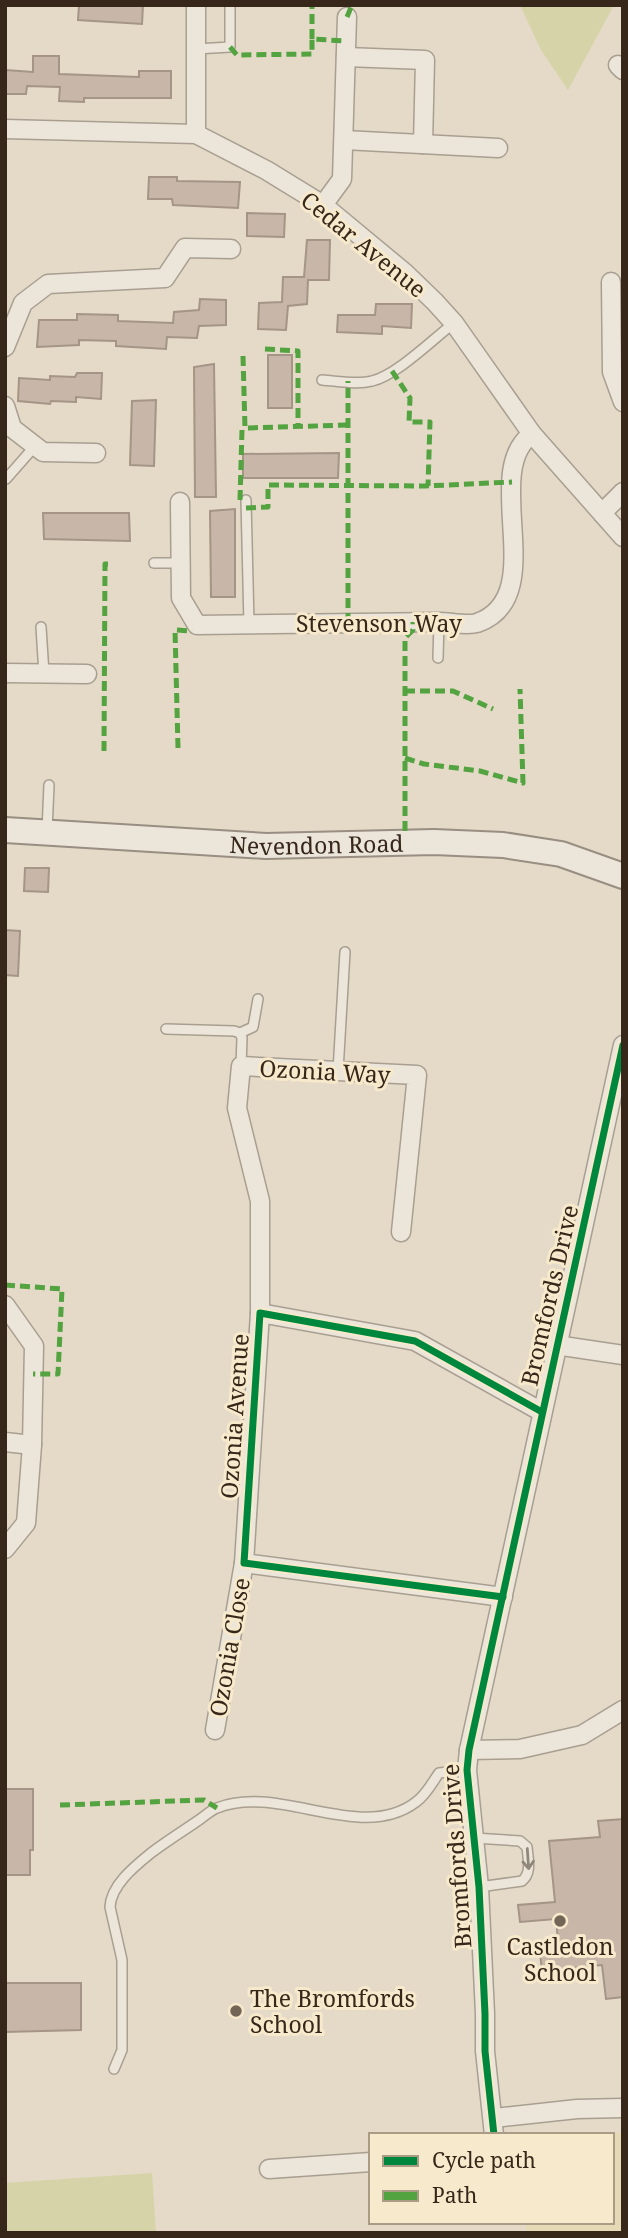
<svg xmlns="http://www.w3.org/2000/svg" width="628" height="2238" viewBox="0 0 628 2238" font-family="'Noto Serif',serif">
	<style>
		.farmland { fill: #e5d9b6 }
		.green { fill: #d6d3a8 }
		.building { fill: #c8b7a8; stroke: #a49587; stroke-width: 2 }
		.lines { fill: none; stroke-linecap: round; stroke-linejoin: round }
		.lane-casing { stroke: #a89f91; stroke-width: 12 }
		.street-casing { stroke: #a89f91; stroke-width: 21 }
		.secondary-casing { stroke: #988e81; stroke-width: 28 }
		.lane { stroke: #ece5da; stroke-width: 9 }
		.street { stroke: #ece5da; stroke-width: 18 }
		.secondary { stroke: #ece5da; stroke-width: 24 }
		.quiet { stroke: #53a340; stroke-width: 5; stroke-dasharray: 10 5; stroke-linecap: butt }
		.cycleway-casing { stroke: #f7e9cb; stroke-width: 11 }
		.cycleway { stroke: #00873e; stroke-width: 7 }
		.oneway { stroke: #91867a }
		.poi-dot { fill: #736657; stroke: #f7e9cb; stroke-width: 2.5 }
		.labels { text-anchor: middle; dominant-baseline: central; stroke-width: 6; stroke-linejoin: round; paint-order: stroke }
		.street-label { font-size: 23px; fill: #36271a; stroke: #f7e9cb }
		.poi-label { font-size: 23px; fill: #36271a; stroke: #f7e9cb }
	</style>
	<rect width="100%" height="100%" fill="#e4dac7"/>
	<polygon class="farmland" points="623,2133 623,2233 526,2233 526,2222 612,2222 612,2135 524,2135"/>
	<g class="green">
		<polygon points="520,5 614,5 568,90 541,50"/>
		<polygon points="152,2173 156,2233 5,2233 5,2183"/>
	</g>
	<g class="building">
		<polygon points="79,5 143,5 142,24 78,20"/>
		<polygon points="33,56 59,56 59,74 139,77 139,71 171,71 171,98 84,98 84,102 59,101 60,87 27,86 26,94 5,94 6,70 33,72"/>
		<polygon points="149,177 177,177 177,181 240,182 238,208 173,205 172,199 148,199"/>
		<polygon points="247,213 285,214 284,237 247,236"/>
		<polygon points="307,240 330,240 329,280 308,280 307,304 288,306 286,330 258,329 259,303 282,302 283,277 304,277"/>
		<polygon points="200,299 226,300 226,325 199,326 197,338 167,337 166,349 116,346 116,341 79,340 79,345 37,347 39,320 77,320 77,314 118,315 118,321 173,323 174,312 199,310"/>
		<polygon points="376,304 412,304 411,328 382,326 382,334 337,332 338,315 375,315"/>
		<rect x="268" y="355" width="24" height="53"/>
		<polygon points="214,364 216,497 195,497 194,367"/>
		<polygon points="77,373 102,373 101,399 76,397 76,402 51,401 50,404 18,401 19,378 50,380 50,376 75,377"/>
		<polygon points="156,400 154,466 130,465 132,401"/>
		<polygon points="339,453 338,478 243,478 243,454"/>
		<polygon points="235,509 235,597 211,597 210,511"/>
		<polygon points="43,513 129,513 130,541 44,539"/>
		<polygon points="25,868 49,868 48,892 24,891"/>
		<polygon points="5,930 20,931 18,976 5,975"/>
		<polygon points="5,1789 33,1789 33,1850 30,1850 30,1875 5,1875"/>
		<polygon points="623,1819 623,1997 606,1999 602,1965 542,1971 540,1953 559,1951 556,1919 520,1922 518,1905 555,1902 549,1841 600,1837 598,1821"/>
		<polygon points="5,1983 81,1983 81,2030 5,2032"/>
	</g>
	<g class="lines">
		<g class="lane-casing">
			<g id="lane">
				<polyline points="196,49 230,47 230,5"/>
				<path d="M 322,380 C 337,381 357,385 372,381 C 397,375 433,339 454,323"/>
				<polyline points="6,479 35,446"/>
				<polyline points="246,500 249,624"/>
				<polyline points="154,563 179,563"/>
				<polyline points="41,627 44,674"/>
				<polyline points="438,658 439,622"/>
				<polyline points="47,831 49,785"/>
				<polyline points="166,1029 234,1031 240,1033 242,1038 241,1066"/>
				<polyline points="240,1033 253,1027 258,999"/>
				<polyline points="338,1071 345,952"/>
				<path d="M 474,1838 L 520,1841 L 527,1847 C 528,1859 532,1873 522,1881 L 479,1887"/>
				<path d="M 114,2069 L 122,2050 L 122,1960 L 110,1907 C 111,1885 135,1866 151,1853 C 167,1841 183,1831 199,1820 C 205,1816 211,1810 217,1808 C 279,1783 361,1844 416,1802 C 426,1795 432,1783 439,1773 L 467,1770"/>
			</g>
		</g>
		<g class="street-casing">
			<g id="street">
				<polyline points="196,5 196,134"/>
				<polyline points="346,57 425,60 423,144"/>
				<polyline points="618,65 623,70"/>
				<polyline points="5,129 196,134 266,170 323,205 405,273 435,302 454,323 532,434 623,537"/>
				<polyline points="344,140 498,148"/>
				<polyline points="323,205 342,179 347,17"/>
				<polyline points="611,282 612,372 623,402"/>
				<polyline points="5,347 23,303 48,284 165,278 185,248 231,249"/>
				<polyline points="5,406 12,428 43,452 96,453"/>
				<path d="M 180,502 L 181,598 L 197,625 L 439,622 C 450,622 467,626 477,623 C 552,597 479,472 532,434"/>
				<polyline points="602,513 623,492"/>
				<polyline points="5,673 87,674"/>
				<polyline points="5,1305 34,1346 32,1445 26,1523 5,1549"/>
				<polyline points="260,1313 260,1201 237,1108 241,1066 417,1075 401,1232"/>
				<polyline points="556,1345 623,1355"/>
				<polyline points="5,1442 32,1445"/>
				<polyline points="503,1597 244,1563 260,1313 415,1341 542,1412"/>
				<polyline points="215,1730 244,1563"/>
				<polyline points="469,1750 520,1749 582,1735 623,1710"/>
				<polyline points="494,2118 577,2109 623,2108"/>
				<polyline points="494,2135 485,2051 485,2014 479,1887 467,1770 469,1750 623,1045"/>
				<polyline points="269,2169 371,2162"/>
			</g>
		</g>
		<g class="secondary-casing">
			<g id="secondary">
				<path id="s1" d="M 5,830 L 266,846 L 434,842 L 503,845 L 561,854 L 623,876"/>
			</g>
		</g>
		<use href="#lane" class="lane"/>
		<use href="#street" class="street"/>
		<use href="#secondary" class="secondary"/>
		<g class="quiet">
			<polyline points="347,17 352,5"/>
			<polyline points="312,39 312,5"/>
			<polyline points="230,47 237,55 312,54 312,39 346,41"/>
			<polyline points="265,349 298,351 298,426"/>
			<polyline points="243,356 245,428 348,425"/>
			<polyline points="392,371 410,398 409,422 430,422 428,486"/>
			<polyline points="240,500 242,430 245,428"/>
			<polyline points="246,508 268,507 268,485 425,486 512,482"/>
			<polyline points="348,623 348,381"/>
			<polyline points="405,691 453,691 493,709"/>
			<polyline points="178,748 175,630 192,631"/>
			<polyline points="104,751 105,564 113,564"/>
			<polyline points="405,758 424,764 480,771 523,783 520,689"/>
			<polyline points="405,831 405,638 413,630 413,622"/>
			<polyline points="5,1285 62,1289 58,1374 33,1374"/>
			<polyline points="60,1805 204,1800 217,1808"/>
		</g>
		<g class="cycleway-casing">
			<g id="cycleway">
				<polyline points="503,1597 244,1563 260,1313 415,1341 542,1412"/>
				<polyline points="494,2135 485,2051 485,2014 479,1887 467,1770 469,1750 623,1045"/>
			</g>
		</g>
		<use href="#cycleway" class="cycleway"/>
	</g>
	<defs><path id="oneway-shaft" d="M-6 0H5M1.5-3L5.5 0L1.5 3" fill="none" stroke-width="1.6" stroke-linecap="round" stroke-linejoin="round" transform="scale(1.75)"/></defs>
	<use class="oneway" href="#oneway-shaft" transform="translate(528 1859) rotate(86)"/>
	<g class="poi-dot">
		<circle cx="560" cy="1921" r="7"/>
		<circle cx="236" cy="2011" r="7"/>
	</g>
	<g class="labels">
		<g class="street-label">
			<text transform="translate(364 244) rotate(39)">Cedar Avenue</text>
			<text x="379" y="623">Stevenson Way</text>
			<text stroke="none"><textPath href="#s1" startOffset="312">Nevendon Road</textPath></text>
			<text transform="translate(325 1071) rotate(3)">Ozonia Way</text>
			<text transform="translate(549 1295) rotate(-77)">Bromfords Drive</text>
			<text transform="translate(234 1416) rotate(-86)">Ozonia Avenue</text>
			<text transform="translate(229 1647) rotate(-80)">Ozonia Close</text>
			<text transform="translate(456 1856) rotate(-94)">Bromfords Drive</text>
		</g>
		<g class="poi-label">
			<text x="560" y="1946">Castledon<tspan x="560" dy="26">School</tspan></text>
			<text x="250" y="1998" text-anchor="start">The Bromfords<tspan x="250" dy="26">School</tspan></text>
		</g>
	</g>
	<rect width="628" height="2238" fill="none" stroke="#36271a" stroke-width="14"/>
	<rect x="369" y="2133" width="245" height="91" fill="#f7e9cb" stroke="#aa9b84" stroke-width="2"/>
	<rect x="383" y="2156" width="35" height="10" fill="#00873e" stroke="#aa9b84" stroke-width="2"/>
	<text x="432" y="2168" font-size="21" fill="#36271a">Cycle path</text>
	<rect x="383" y="2191" width="35" height="10" fill="#53a340" stroke="#aa9b84" stroke-width="2"/>
	<text x="432" y="2203" font-size="21" fill="#36271a">Path</text>
</svg>
